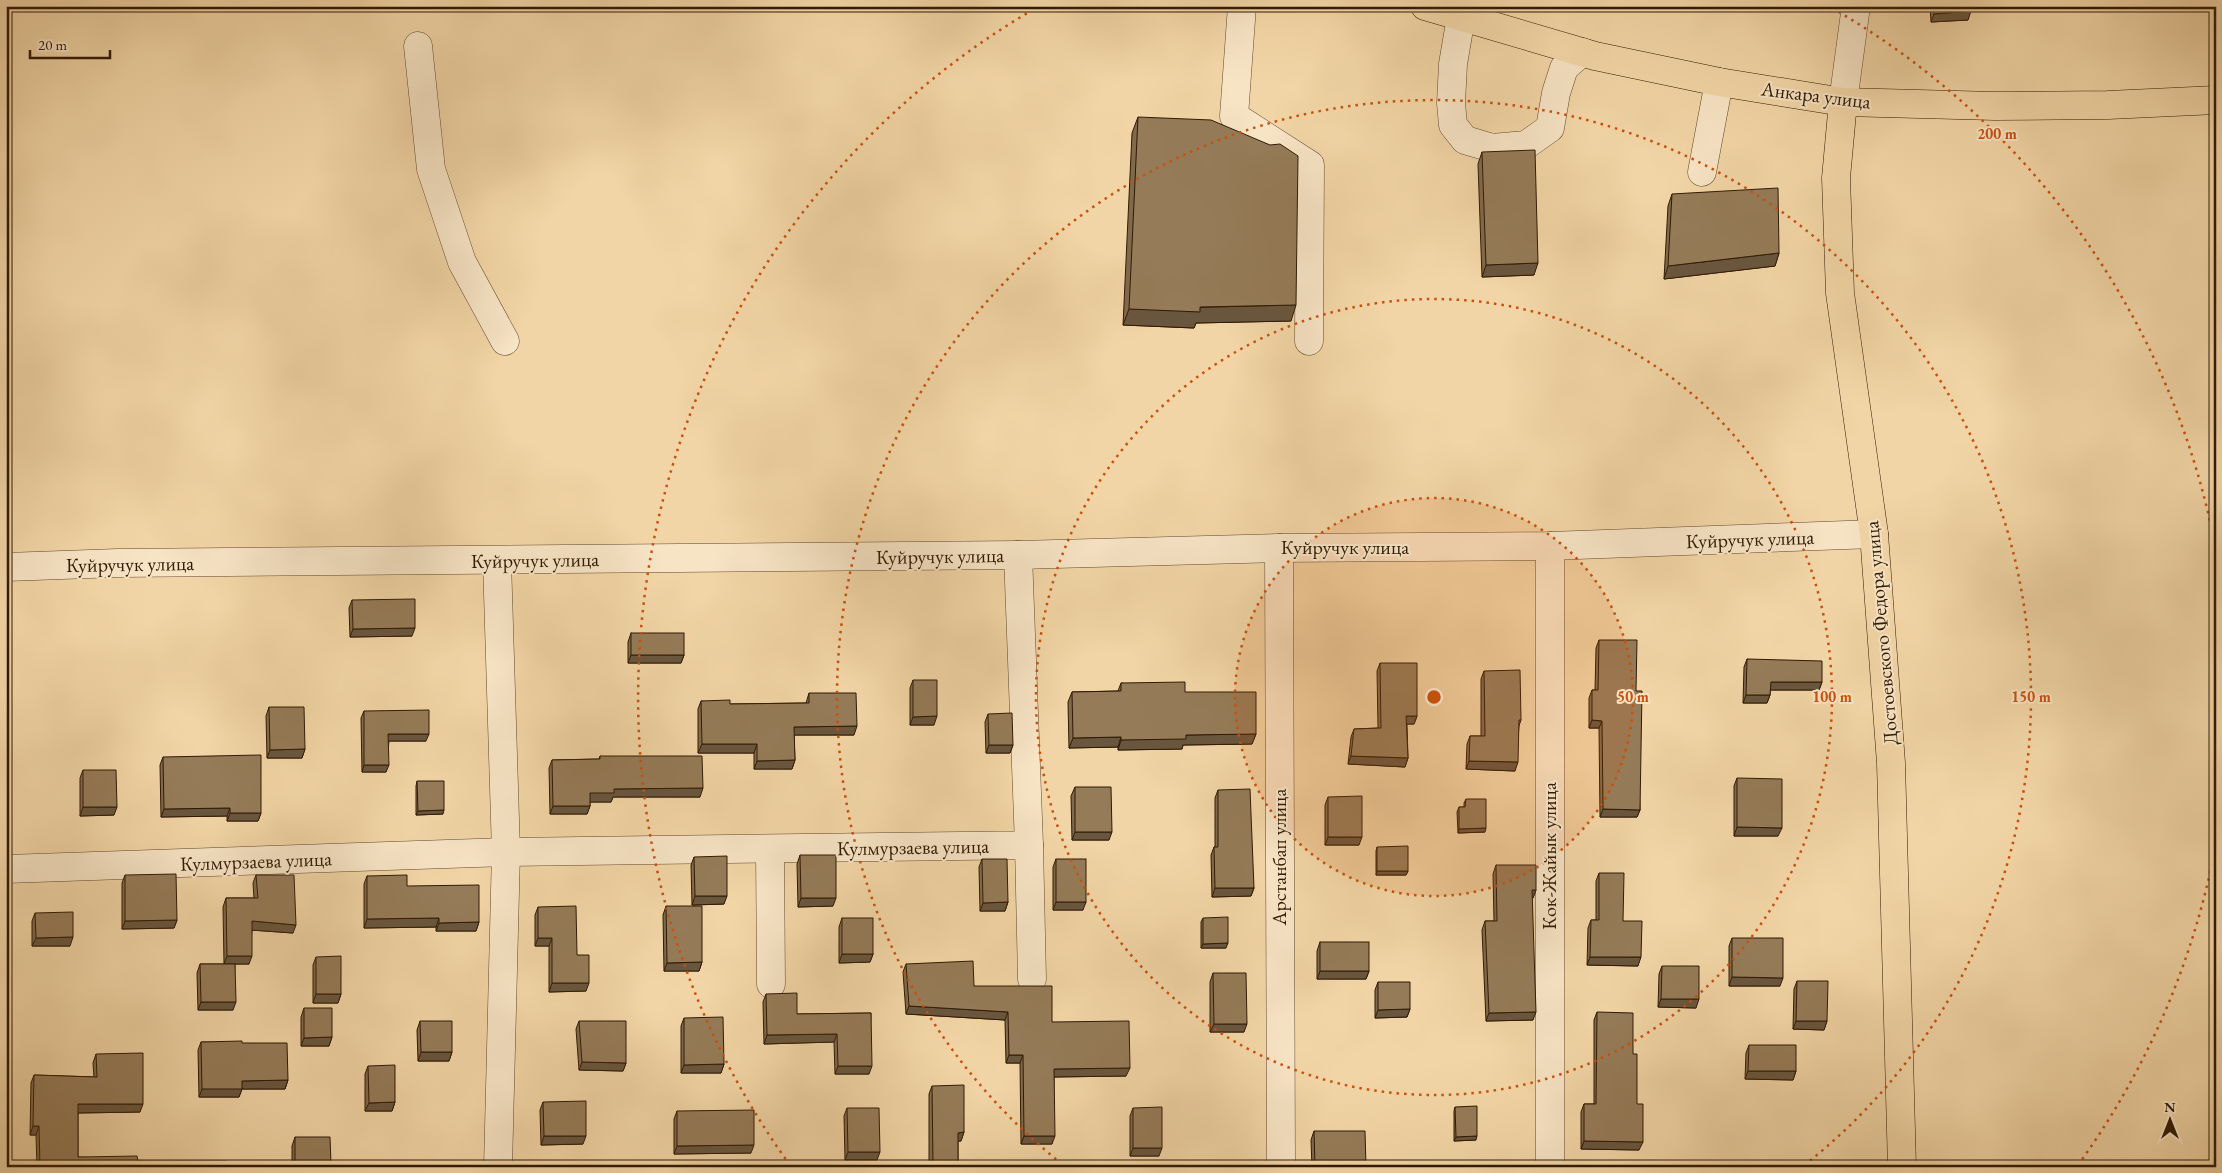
<svg xmlns="http://www.w3.org/2000/svg" width="2222" height="1173" viewBox="0 0 2222 1173" font-family="'EB Garamond',serif">
	<style>
		.lines { fill: none; stroke-linecap: round; stroke-linejoin: round }
		.minor-casing { stroke: #60492c; stroke-width: 29 }
		.major-casing { stroke: #301a04; stroke-width: 29 }
		.minor { stroke: #f7e4c5; stroke-width: 28 }
		.major { stroke: #f2d5a6; stroke-width: 28 }
		.wall { fill: #806a4c; stroke: #301a04 }
		.shaded-wall { fill: #68563e; stroke: #301a04 }
		.building { fill: #957b58; stroke: #301a04 }
		.ring { fill: none; stroke: #cc500b; stroke-width: 2.5; stroke-dasharray: 2.5 5 }
		.labels { text-anchor: middle; dominant-baseline: central; stroke-width: 4; stroke-linejoin: round; paint-order: stroke }
		.street-label { font-size: 20px; fill: #301a04; stroke: #f7e4c5 }
		.centre { fill: #cc500b; stroke: #f7e4c5; stroke-width: 2.5 }
		.ring-label { font-size: 15px; text-anchor: middle; font-weight: bold; fill: #cc500b; stroke: #f7e4c5; stroke-width: 4; stroke-linejoin: round; paint-order: stroke }
	</style>
	<rect width="100%" height="100%" fill="#f2d5a6"/>
	<filter id="stains"><feTurbulence type="fractalNoise" baseFrequency=".004" numOctaves="4"/><feColorMatrix values="0 0 0 0 .2 0 0 0 0 .09 0 0 0 0 .02 0 0 0 .5 -.17"/></filter>
	<radialGradient id="worn" r=".72"><stop offset=".6" stop-color="#630" stop-opacity="0"/><stop offset="1" stop-color="#630" stop-opacity=".3"/></radialGradient>
	<g class="lines">
		<g class="minor-casing">
			<g id="minor">
				<polyline points="1242,6 1234,116 1310,165 1309,341"/>
				<polyline points="1461,17 1453,64 1451,103 1453,125 1465,140 1492,148 1526,145 1550,128 1556,93 1564,68 1582,52"/>
				<polyline points="418,46 431,169 462,262 505,341"/>
				<polyline points="1843,102 1856,6"/>
				<polyline points="1702,172 1719,82"/>
				<polyline points="1550,546 1550,1167"/>
				<polyline points="1279,548 1281,1167"/>
				<polyline points="497,561 506,852 498,1167"/>
				<polyline points="6,567 118,563 1018,555 1279,548 1550,546 1874,534"/>
				<polyline points="1029,845 1032,979"/>
				<polyline points="770,849 771,984"/>
				<polyline points="6,869 506,852 1029,845 1018,555"/>
			</g>
		</g>
		<g class="major-casing">
			<g id="major">
				<polyline points="1425,6 1595,56 1719,82 1843,102 1995,106 2108,105 2216,100"/>
				<polyline points="1843,102 1836,178 1840,293 1874,534 1891,763 1902,1167"/>
			</g>
		</g>
		<use href="#minor" class="minor"/>
		<use href="#major" class="major"/>
	</g>
	<g class="wall">
		<polygon points="1930,6 1971,6 1968,20 1931,22"/>
		<polygon points="1138,117 1291,321 1196,323 1194,328 1123,325 1132,133"/>
		<polygon points="1482,152 1534,275 1482,277 1478,164"/>
		<polygon points="1672,194 1779,253 1775,266 1664,279 1668,206"/>
		<polygon points="352,600 412,636 350,637 349,608"/>
		<polygon points="631,633 684,655 681,663 628,663 628,642"/>
		<polygon points="1599,640 1636,691 1640,810 1637,817 1600,817 1599,728 1589,728 1589,698 1592,690 1595,690 1596,648"/>
		<polygon points="1747,659 1822,682 1819,690 1770,690 1770,695 1767,703 1743,703 1744,667"/>
		<polygon points="1380,663 1417,716 1414,724 1407,724 1408,758 1405,767 1348,764 1351,737 1354,729 1378,728 1377,671"/>
		<polygon points="1484,671 1521,720 1519,726 1515,771 1466,769 1467,744 1470,736 1481,736 1481,679"/>
		<polygon points="913,680 934,725 910,725 910,688"/>
		<polygon points="1121,683 1185,692 1256,734 1252,744 1183,745 1182,749 1118,750 1118,747 1069,748 1068,702 1072,692 1118,691"/>
		<polygon points="809,693 854,735 794,735 795,760 792,769 754,769 754,753 698,753 698,709 701,701 730,704 806,703"/>
		<polygon points="269,707 305,749 302,758 267,758 266,716"/>
		<polygon points="364,711 426,741 389,741 386,772 362,772 361,718"/>
		<polygon points="988,714 1013,745 1010,753 986,753 985,722"/>
		<polygon points="600,756 700,797 613,797 611,802 590,802 590,806 587,814 550,814 549,768 552,760 599,759"/>
		<polygon points="163,757 261,813 258,821 227,821 227,816 161,817 160,765"/>
		<polygon points="83,770 114,815 80,816 80,778"/>
		<polygon points="1737,778 1778,836 1734,836 1734,786"/>
		<polygon points="417,781 443,814 416,815 416,786"/>
		<polygon points="1075,787 1109,840 1072,840 1071,796"/>
		<polygon points="1218,790 1254,888 1251,896 1212,897 1211,855 1214,847 1215,847 1215,798"/>
		<polygon points="1328,797 1359,845 1325,845 1325,805"/>
		<polygon points="1466,799 1485,832 1458,833 1457,812 1459,807 1464,807 1464,803"/>
		<polygon points="1377,847 1408,871 1406,875 1376,875 1376,851"/>
		<polygon points="800,855 833,906 798,907 797,864"/>
		<polygon points="694,857 724,904 692,905 691,865"/>
		<polygon points="982,859 1008,902 1005,911 980,911 979,867"/>
		<polygon points="1056,859 1083,910 1053,910 1053,867"/>
		<polygon points="1496,865 1536,890 1533,898 1532,898 1533,1020 1486,1021 1482,930 1485,921 1494,921 1493,874"/>
		<polygon points="1599,873 1623,921 1638,966 1587,965 1588,928 1591,920 1596,920 1596,881"/>
		<polygon points="125,875 177,920 174,928 122,929 122,883"/>
		<polygon points="256,875 293,933 252,930 249,964 235,964 233,1010 198,1010 197,973 200,964 224,964 223,907 226,898 254,898 253,883"/>
		<polygon points="367,876 407,886 479,922 476,931 436,931 436,927 364,928 364,884"/>
		<polygon points="666,906 702,962 699,971 664,971 663,915"/>
		<polygon points="538,907 577,955 586,991 549,992 549,946 535,946 535,915"/>
		<polygon points="35,913 70,946 32,946 32,921"/>
		<polygon points="842,918 873,954 870,962 839,963 839,927"/>
		<polygon points="1203,918 1226,948 1201,948 1201,922"/>
		<polygon points="1732,938 1780,986 1729,986 1729,946"/>
		<polygon points="1320,942 1369,971 1366,979 1317,979 1317,951"/>
		<polygon points="316,957 341,994 338,1003 313,1003 313,965"/>
		<polygon points="906,964 974,986 1052,1022 1126,1076 1054,1077 1052,1144 1021,1144 1020,1063 1006,1063 1005,1020 906,1014 903,972"/>
		<polygon points="1662,966 1696,1008 1658,1007 1659,974"/>
		<polygon points="1213,973 1244,1032 1210,1032 1210,982"/>
		<polygon points="1797,981 1827,1021 1824,1030 1793,1029 1794,989"/>
		<polygon points="1378,982 1410,1009 1407,1017 1375,1018 1375,990"/>
		<polygon points="766,994 797,1014 871,1013 869,1074 835,1074 834,1042 764,1044 763,1002"/>
		<polygon points="304,1008 332,1037 329,1046 301,1046 301,1017"/>
		<polygon points="1597,1012 1633,1054 1639,1150 1581,1149 1581,1112 1584,1104 1594,1104 1594,1020"/>
		<polygon points="684,1018 724,1064 721,1073 681,1073 681,1026"/>
		<polygon points="420,1021 452,1052 449,1061 418,1061 417,1030"/>
		<polygon points="579,1021 626,1063 623,1071 579,1070 576,1029"/>
		<polygon points="201,1042 242,1043 288,1080 285,1089 242,1089 239,1097 199,1097 198,1050"/>
		<polygon points="1749,1045 1796,1071 1793,1080 1745,1079 1746,1053"/>
		<polygon points="96,1054 140,1112 78,1113 78,1157 228,1167 37,1167 36,1135 30,1135 31,1083 34,1075 94,1077 93,1063"/>
		<polygon points="368,1066 395,1102 392,1111 365,1111 365,1074"/>
		<polygon points="932,1086 964,1132 961,1141 958,1141 958,1167 929,1167 929,1094"/>
		<polygon points="543,1102 583,1144 541,1145 540,1110"/>
		<polygon points="1455,1107 1476,1140 1454,1141 1454,1111"/>
		<polygon points="847,1108 877,1160 845,1160 844,1116"/>
		<polygon points="1133,1108 1159,1156 1130,1156 1130,1116"/>
		<polygon points="677,1111 751,1153 674,1154 674,1119"/>
		<polygon points="1314,1131 1366,1167 1312,1167 1311,1140"/>
		<polygon points="295,1137 330,1167 292,1167 292,1146"/>
	</g>
	<g class="shaded-wall">
		<polygon points="1971,11 1968,20 1931,22 1934,14"/>
		<polygon points="1779,253 1775,266 1664,279 1668,266"/>
		<polygon points="1538,263 1534,275 1482,277 1486,265"/>
		<polygon points="1296,305 1291,321 1196,323 1194,328 1123,325 1129,309"/>
		<polygon points="415,628 412,636 350,637 353,629"/>
		<polygon points="631,655 684,655 681,663 628,663"/>
		<polygon points="1771,682 1822,682 1819,690 1768,690"/>
		<polygon points="1746,695 1770,695 1767,703 1743,703"/>
		<polygon points="937,716 934,725 910,725 913,717"/>
		<polygon points="1406,716 1417,716 1414,724 1403,724"/>
		<polygon points="1592,720 1602,721 1599,728 1589,728"/>
		<polygon points="857,726 854,735 791,735 794,727"/>
		<polygon points="388,734 429,734 426,741 386,741"/>
		<polygon points="1256,734 1252,744 1183,745 1182,749 1118,750 1121,740 1186,735"/>
		<polygon points="1121,737 1118,747 1069,748 1073,738"/>
		<polygon points="702,744 757,744 754,753 698,753"/>
		<polygon points="989,745 1013,745 1010,753 986,753"/>
		<polygon points="305,749 302,758 267,758 270,750"/>
		<polygon points="1351,756 1408,758 1405,767 1348,764"/>
		<polygon points="795,760 792,769 754,769 757,761"/>
		<polygon points="1469,761 1518,762 1515,771 1466,769"/>
		<polygon points="364,765 389,765 386,772 362,772"/>
		<polygon points="703,788 700,797 613,797 611,802 587,802 590,793 614,789"/>
		<polygon points="553,806 590,806 587,814 550,814"/>
		<polygon points="83,807 117,807 114,815 80,816"/>
		<polygon points="230,808 227,816 161,817 164,809"/>
		<polygon points="1603,809 1640,810 1637,817 1600,817"/>
		<polygon points="444,810 443,814 416,815 418,811"/>
		<polygon points="230,813 261,813 258,821 227,821"/>
		<polygon points="1737,827 1782,828 1778,836 1734,836"/>
		<polygon points="1486,828 1485,832 1458,833 1459,829"/>
		<polygon points="1075,832 1112,832 1109,840 1072,840"/>
		<polygon points="1328,837 1362,837 1359,845 1325,845"/>
		<polygon points="1377,871 1408,871 1406,875 1376,875"/>
		<polygon points="1215,888 1254,888 1251,896 1212,897"/>
		<polygon points="1532,890 1536,890 1533,898 1529,898"/>
		<polygon points="695,896 727,896 724,904 692,905"/>
		<polygon points="801,898 836,898 833,906 798,907"/>
		<polygon points="1008,902 1005,911 980,911 983,903"/>
		<polygon points="1056,902 1086,902 1083,910 1053,910"/>
		<polygon points="439,918 436,927 364,928 367,919"/>
		<polygon points="177,920 174,928 122,929 125,921"/>
		<polygon points="252,921 296,925 293,933 249,930"/>
		<polygon points="479,922 476,931 436,931 439,923"/>
		<polygon points="73,937 70,946 32,946 36,938"/>
		<polygon points="538,938 552,938 549,946 535,946"/>
		<polygon points="1228,943 1226,948 1201,948 1203,944"/>
		<polygon points="842,954 873,954 870,962 839,963"/>
		<polygon points="227,956 252,956 249,964 224,964"/>
		<polygon points="1590,957 1641,957 1638,966 1587,965"/>
		<polygon points="702,962 699,971 664,971 667,963"/>
		<polygon points="1320,971 1369,971 1366,979 1317,979"/>
		<polygon points="1732,977 1783,978 1780,986 1729,986"/>
		<polygon points="552,983 589,983 586,991 549,992"/>
		<polygon points="316,994 341,994 338,1003 313,1003"/>
		<polygon points="1661,999 1699,999 1696,1008 1658,1007"/>
		<polygon points="201,1002 236,1002 233,1010 198,1010"/>
		<polygon points="909,1006 1008,1012 1005,1020 906,1014"/>
		<polygon points="1410,1009 1407,1017 1375,1018 1378,1010"/>
		<polygon points="1536,1012 1533,1020 1486,1021 1489,1013"/>
		<polygon points="1796,1021 1827,1021 1824,1030 1793,1029"/>
		<polygon points="1214,1024 1247,1024 1244,1032 1210,1032"/>
		<polygon points="837,1034 834,1042 764,1044 767,1035"/>
		<polygon points="332,1037 329,1046 301,1046 304,1038"/>
		<polygon points="421,1052 452,1052 449,1061 418,1061"/>
		<polygon points="1009,1055 1023,1055 1020,1063 1006,1063"/>
		<polygon points="582,1062 626,1063 623,1071 579,1070"/>
		<polygon points="724,1064 721,1073 681,1073 684,1065"/>
		<polygon points="838,1066 872,1066 869,1074 835,1074"/>
		<polygon points="1130,1068 1126,1076 1051,1077 1054,1069"/>
		<polygon points="1748,1071 1796,1071 1793,1080 1745,1079"/>
		<polygon points="288,1080 285,1089 242,1089 239,1097 199,1097 202,1089 242,1081"/>
		<polygon points="395,1102 392,1111 365,1111 369,1103"/>
		<polygon points="78,1104 143,1104 140,1112 75,1113"/>
		<polygon points="33,1126 39,1126 36,1135 30,1135"/>
		<polygon points="964,1132 961,1141 954,1141 958,1133"/>
		<polygon points="544,1136 586,1136 583,1144 541,1145"/>
		<polygon points="1024,1136 1055,1136 1052,1144 1021,1144"/>
		<polygon points="1477,1136 1476,1140 1454,1141 1456,1137"/>
		<polygon points="1584,1141 1643,1142 1639,1150 1581,1149"/>
		<polygon points="754,1145 751,1153 674,1154 677,1146"/>
		<polygon points="1133,1148 1162,1148 1159,1156 1130,1156"/>
		<polygon points="848,1152 880,1152 877,1160 845,1160"/>
		<polygon points="295,1164 331,1164 330,1167 294,1167"/>
	</g>
	<g class="building">
		<polygon points="1934,6 1971,6 1971,11 1934,14"/>
		<polygon points="1138,117 1211,120 1270,145 1280,144 1298,156 1296,305 1200,307 1200,312 1129,309"/>
		<polygon points="1535,150 1538,263 1486,265 1482,152"/>
		<polygon points="1778,188 1779,253 1668,266 1672,194"/>
		<polygon points="415,599 415,628 353,629 352,600"/>
		<rect x="631" y="633" width="53" height="22"/>
		<polygon points="1599,640 1637,640 1636,691 1642,691 1640,810 1603,809 1602,721 1592,720 1592,690 1598,690"/>
		<polygon points="1747,659 1822,661 1822,682 1771,682 1770,695 1746,695"/>
		<polygon points="1380,663 1417,663 1417,716 1406,716 1408,758 1351,756 1354,729 1381,728"/>
		<polygon points="1520,670 1521,720 1519,720 1518,762 1469,761 1470,736 1485,736 1484,671"/>
		<polygon points="913,680 937,680 937,716 913,717"/>
		<polygon points="1185,682 1185,692 1256,692 1256,734 1186,735 1186,739 1121,740 1121,737 1073,738 1072,692 1121,691 1121,683"/>
		<polygon points="809,693 856,693 857,726 794,727 795,760 757,761 757,744 702,744 701,701 730,700 730,704 809,703"/>
		<polygon points="269,707 304,707 305,749 270,750"/>
		<polygon points="429,710 429,734 388,734 389,765 364,765 364,711"/>
		<polygon points="1012,713 1013,745 989,745 988,714"/>
		<polygon points="261,755 261,813 230,813 230,808 164,809 163,757"/>
		<polygon points="600,756 702,756 703,788 614,789 614,793 590,793 590,806 553,806 552,760 600,759"/>
		<polygon points="83,770 116,770 117,807 83,807"/>
		<polygon points="1737,778 1782,779 1782,828 1737,827"/>
		<polygon points="417,781 444,781 444,810 418,811"/>
		<polygon points="1075,787 1111,787 1112,832 1075,832"/>
		<polygon points="1250,789 1254,888 1215,888 1214,847 1218,847 1218,790"/>
		<polygon points="1362,796 1362,837 1328,837 1328,797"/>
		<polygon points="1466,799 1486,799 1486,828 1459,829 1459,807 1465,807"/>
		<polygon points="1408,846 1408,871 1377,871 1377,847"/>
		<polygon points="800,855 836,855 836,898 801,898"/>
		<polygon points="727,856 727,896 695,896 694,857"/>
		<polygon points="982,859 1007,859 1008,902 983,903"/>
		<rect x="1056" y="859" width="30" height="43"/>
		<polygon points="1496,865 1536,865 1536,890 1532,890 1536,1012 1489,1013 1485,921 1497,921"/>
		<polygon points="1599,873 1624,873 1623,921 1642,921 1641,957 1590,957 1591,920 1599,920"/>
		<polygon points="176,874 177,920 125,921 125,875"/>
		<polygon points="256,875 294,875 296,925 252,921 252,956 227,956 226,898 258,898"/>
		<polygon points="407,875 407,886 479,885 479,922 439,923 439,918 367,919 367,876"/>
		<polygon points="576,906 577,955 589,955 589,983 552,983 552,938 538,938 538,907"/>
		<polygon points="666,906 702,906 702,962 667,963"/>
		<polygon points="73,912 73,937 36,938 35,913"/>
		<polygon points="1228,917 1228,943 1203,944 1203,918"/>
		<rect x="842" y="918" width="31" height="36"/>
		<polygon points="1732,938 1783,938 1783,978 1732,977"/>
		<rect x="1320" y="942" width="49" height="29"/>
		<polygon points="341,956 341,994 316,994 316,957"/>
		<polygon points="973,961 974,986 1052,986 1052,1022 1129,1021 1130,1068 1054,1069 1055,1136 1024,1136 1023,1055 1009,1055 1008,1012 909,1006 906,964"/>
		<polygon points="200,964 235,964 236,1002 201,1002"/>
		<polygon points="1662,966 1699,966 1699,999 1661,999"/>
		<polygon points="1213,973 1246,973 1247,1024 1214,1024"/>
		<polygon points="1797,981 1828,981 1827,1021 1796,1021"/>
		<polygon points="1378,982 1410,982 1410,1009 1378,1010"/>
		<polygon points="797,993 797,1014 871,1013 872,1066 838,1066 837,1034 767,1035 766,994"/>
		<polygon points="304,1008 332,1008 332,1037 304,1038"/>
		<polygon points="1597,1012 1633,1013 1633,1054 1637,1054 1637,1104 1643,1104 1643,1142 1584,1141 1584,1104 1596,1104"/>
		<polygon points="723,1017 724,1064 684,1065 684,1018"/>
		<polygon points="420,1021 452,1021 452,1052 421,1052"/>
		<polygon points="579,1021 626,1021 626,1063 582,1062"/>
		<polygon points="242,1041 242,1043 287,1043 288,1080 242,1081 242,1089 202,1089 201,1042"/>
		<polygon points="1749,1045 1796,1045 1796,1071 1748,1071"/>
		<polygon points="143,1053 143,1104 78,1104 78,1157 137,1156 138,1161 227,1161 228,1167 40,1167 39,1126 33,1126 34,1075 97,1077 96,1054"/>
		<polygon points="395,1065 395,1102 369,1103 368,1066"/>
		<polygon points="964,1085 964,1132 958,1133 958,1167 931,1167 931,1163 933,1163 932,1086"/>
		<polygon points="586,1101 586,1136 544,1136 543,1102"/>
		<polygon points="1477,1106 1477,1136 1456,1137 1455,1107"/>
		<polygon points="1162,1107 1162,1148 1133,1148 1133,1108"/>
		<polygon points="847,1108 879,1108 880,1152 848,1152"/>
		<polygon points="754,1110 754,1145 677,1146 677,1111"/>
		<polygon points="1314,1131 1365,1131 1366,1167 1315,1167"/>
		<polygon points="295,1137 330,1137 331,1164 295,1164"/>
		<rect x="1663" y="1164" width="34" height="3"/>
	</g>
	<circle cx="1434" cy="697" r="199" fill="#cc500b" fill-opacity=".12"/>
	<g class="ring">
		<circle cx="1434" cy="697" r="199"/>
		<circle cx="1434" cy="697" r="398"/>
		<path d="M1062 1164A597 597 0 1 1 1806 1164"/>
		<path d="M2215 849A796 796 0 0 1 2078 1165M790 1165A796 796 0 0 1 1036 8M1832 8A796 796 0 0 1 2215 545"/>
	</g>
	<g class="labels">
		<g class="street-label">
			<text transform="translate(1816 95) rotate(7)">Анкара улица</text>
			<text transform="translate(1750 539) rotate(-2)">Куйручук улица</text>
			<text x="1345" y="547">Куйручук улица</text>
			<text transform="translate(940 556) rotate(-1)">Куйручук улица</text>
			<text transform="translate(535 560) rotate(-1)">Куйручук улица</text>
			<text transform="translate(130 564) rotate(-1)">Куйручук улица</text>
			<text transform="translate(1881 633) rotate(-95)">Достоевского Федора улица</text>
			<text transform="translate(913 847) rotate(-1)">Кулмурзаева улица</text>
			<text transform="translate(1549 856) rotate(-90)">Кок-Жайык улица</text>
			<text transform="translate(1279 857) rotate(-90)">Арстанбап улица</text>
			<text transform="translate(256 861) rotate(-2)">Кулмурзаева улица</text>
		</g>
	</g>
	<circle cx="1434" cy="697" r="8" class="centre"/>
	<g class="ring-label">
		<text x="1997" y="139">200 m</text>
		<text x="1633" y="702">50 m</text>
		<text x="1832" y="702">100 m</text>
		<text x="2031" y="702">150 m</text>
	</g>
	<rect width="2222" height="1173" fill="none" stroke="#f2d5a6" stroke-width="25"/>
	<rect x="8" y="8" width="2207" height="1158" fill="none" stroke="#301a04" stroke-width="2.5"/>
	<rect x="12" y="12" width="2197" height="1148" fill="none" stroke="#301a04"/>
	<g transform="translate(2170 1120)" stroke="#f7e4c5" stroke-width="4" paint-order="stroke">
	<path d="M0-4L9 19L0 12L-9 19Z" fill="#301a04"/>
	<text y="-8" font-size="14" font-weight="bold" text-anchor="middle" fill="#301a04">N</text>
	</g>
	<path d="M30 50v8h80v-8" fill="none" stroke="#301a04" stroke-width="2.5"/>
	<text x="38" y="50" font-size="15" fill="#301a04" stroke="#f7e4c5" stroke-width="4" paint-order="stroke">20 m</text>
	<rect width="100%" height="100%" filter="url(#stains)"/>
	<rect width="100%" height="100%" fill="url(#worn)"/>
</svg>
